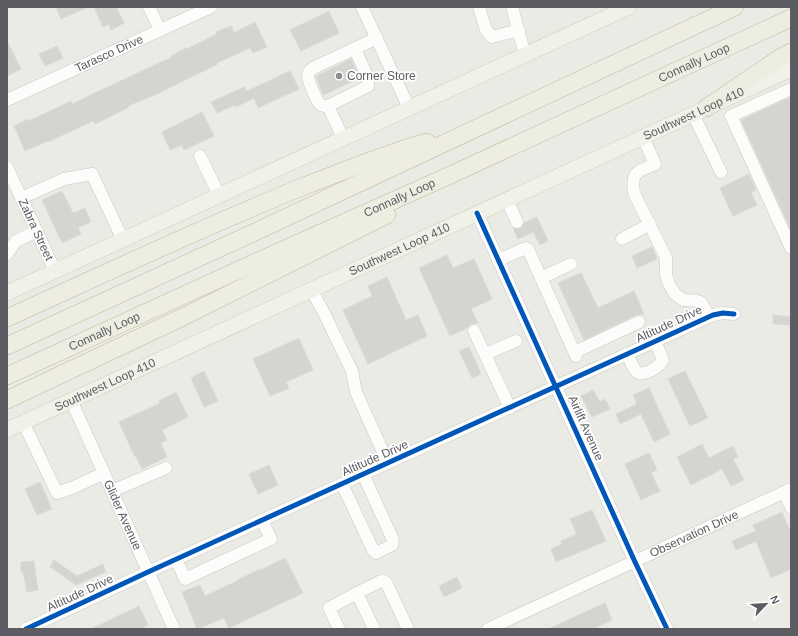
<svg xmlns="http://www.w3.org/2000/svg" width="798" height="636" viewBox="0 0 798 636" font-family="Helvetica,sans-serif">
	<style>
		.building { fill: #d4d4d1; stroke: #dadad6 }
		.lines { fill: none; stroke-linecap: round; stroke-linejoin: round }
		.minor-casing { stroke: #c8c8c8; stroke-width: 13 }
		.major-casing { stroke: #d0cfb6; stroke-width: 16 }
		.highway-casing { stroke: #bebb97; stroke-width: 18 }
		.minor { stroke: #fcfcfb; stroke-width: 12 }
		.major { stroke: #f0f1e8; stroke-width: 15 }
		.highway { stroke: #edede2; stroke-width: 17 }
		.cycleway-casing { stroke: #fff; stroke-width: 8 }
		.cycleway { stroke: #0057b8; stroke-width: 5 }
		.poi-dot { fill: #8e8f91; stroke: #fff; stroke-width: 1.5 }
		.labels { text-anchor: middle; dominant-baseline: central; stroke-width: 3.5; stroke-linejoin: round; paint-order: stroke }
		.street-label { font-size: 12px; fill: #5c5d63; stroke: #fff }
		.poi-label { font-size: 12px; fill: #5c5d63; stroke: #fff; text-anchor: start }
	</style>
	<rect width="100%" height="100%" fill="#ebebe6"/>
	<g class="building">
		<polygon points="56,7 88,7 61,19"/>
		<polygon points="94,7 116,7 124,23 111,30 109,24 103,27"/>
		<polygon points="329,11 339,33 301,51 290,30"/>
		<polygon points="255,22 267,47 253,53 250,48 217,63 218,64 159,93 128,106 129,107 95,124 93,121 48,142 48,141 25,151 14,126 28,119 29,121 71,101 72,104 97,92 172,57 171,56 186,48 187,49 217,34 216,32 231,26 234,33"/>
		<polygon points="7,41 21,69 7,76"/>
		<polygon points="57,46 63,58 45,66 39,54"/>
		<polygon points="351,59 360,78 323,95 316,76"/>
		<polygon points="290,71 299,89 258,108 254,98 236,107 235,105 217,113 211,102 244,87 247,91"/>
		<polygon points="791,97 791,230 741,120"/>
		<polygon points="202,112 214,136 184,150 182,145 170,150 162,132"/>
		<polygon points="749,174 756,190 751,192 757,205 733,216 720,188"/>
		<polygon points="62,191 73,213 85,208 91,222 78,228 81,234 62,243 42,200"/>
		<polygon points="537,217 548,241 540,245 533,232 518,239 513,228 520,229 524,223"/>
		<polygon points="652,247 657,259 637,268 632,256"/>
		<polygon points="447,255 453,268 474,259 492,299 471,309 478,323 471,324 467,328 450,336 419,268"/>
		<polygon points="581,273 598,308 634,291 644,314 636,315 584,340 558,283"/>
		<polygon points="387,277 406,320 418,315 427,336 368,364 343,310 372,296 368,286"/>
		<polygon points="773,315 791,317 791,325 773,324"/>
		<polygon points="299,338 313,370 286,382 289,388 270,396 253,359"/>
		<polygon points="469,347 481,374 472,378 459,351"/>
		<polygon points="204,371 218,401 204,407 191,378"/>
		<polygon points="685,371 708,418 690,426 668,379"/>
		<polygon points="649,388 670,434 654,442 641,414 620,424 616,414 637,404 633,395"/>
		<polygon points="593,390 600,402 605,399 610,409 592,417 581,396"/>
		<polygon points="176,392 188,417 162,430 167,440 161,443 167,457 142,469 136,456 135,457 119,422 160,403 159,401"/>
		<polygon points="702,444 709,458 733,446 738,457 733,459 744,480 731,486 722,469 691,485 677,457"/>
		<polygon points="649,453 657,470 651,473 660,491 641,500 625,464"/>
		<polygon points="269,465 278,485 258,494 249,474"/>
		<polygon points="40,482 52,509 37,515 25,489"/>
		<polygon points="592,510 606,541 556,562 551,549 562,544 561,541 577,534 570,519"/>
		<polygon points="782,512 791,533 791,569 771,578 756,541 736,550 732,541 756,531 753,525"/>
		<polygon points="285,558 303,593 229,628 224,618 197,629 182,592 200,585 205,596 239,580 239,579 260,569 261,570"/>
		<polygon points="54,560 77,576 103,564 106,572 76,585 50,567"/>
		<polygon points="34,561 38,590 27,592 23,572 21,572 21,562"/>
		<polygon points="457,577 462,588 444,597 439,586"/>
		<polygon points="605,603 612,620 593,629 548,629"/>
		<polygon points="139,606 148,625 139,629 91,629"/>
	</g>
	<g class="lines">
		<g class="minor-casing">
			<g id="minor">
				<polyline points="149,7 160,30"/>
				<polyline points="362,7 409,108"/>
				<polyline points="479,7 486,30 492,37 519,30"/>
				<polyline points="512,7 525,55"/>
				<path d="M 355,49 L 368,78 L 368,86 L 328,106 C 324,106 321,106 319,103 C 316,99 308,81 308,76 C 308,72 310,70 313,68 L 377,38"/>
				<polyline points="791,89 731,116 791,248"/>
				<path id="s1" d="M 7,100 L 211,7"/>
				<polyline points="328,106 343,138"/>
				<polyline points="693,114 721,172"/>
				<path d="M 643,137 L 655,164 C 637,172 631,171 634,193 L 666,258 L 666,275 L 669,284 L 675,294 L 683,300 C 703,302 699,297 709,317"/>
				<polyline points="200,156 219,195"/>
				<path id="s2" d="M 7,167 L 55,271"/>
				<polyline points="21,198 64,179 92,174 123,240"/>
				<polyline points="507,200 517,222"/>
				<polyline points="477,213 635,562 667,629"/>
				<polyline points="622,239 650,224"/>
				<polyline points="7,254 16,241 37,231"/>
				<polyline points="498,260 526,248 528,249 576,356"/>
				<polyline points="541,278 571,264"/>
				<polyline points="311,289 324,313 352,371 356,392 388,463"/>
				<polyline points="474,331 510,408"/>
				<polyline points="575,352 639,322"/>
				<polyline points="485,354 516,341"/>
				<path d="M 627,354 C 630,359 632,367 636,371 C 643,378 659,367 663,360 L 655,341"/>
				<path id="s3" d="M 71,400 L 174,629"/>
				<polyline points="23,422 57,493 74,487 104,473"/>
				<polyline points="342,484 373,550 376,553 392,545 393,540 363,474"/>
				<polyline points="112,491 166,468"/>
				<polyline points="784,492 791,507"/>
				<polyline points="176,559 185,579 271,539 262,520"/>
				<polyline points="357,593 381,581 386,582 408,629"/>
				<polyline points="26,629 148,572 713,315 723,313 734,314"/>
				<polyline points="339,629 329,608 357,593 374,629"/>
				<path id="s4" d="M 488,629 L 791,489"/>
			</g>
		</g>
		<g class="major-casing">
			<g id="major">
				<polyline points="7,293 629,7"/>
				<path id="s5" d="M 7,430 L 791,69"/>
			</g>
		</g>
		<g class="highway-casing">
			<g id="highway">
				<polyline points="706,108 781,57 791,52"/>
				<path d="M 7,318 C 106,273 205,226 307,185 C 347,170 386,153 427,142"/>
				<polyline points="7,346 255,232 735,7"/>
				<path id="s6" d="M 7,376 L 267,257 L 446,177 L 791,18"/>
				<polyline points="7,400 185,316 387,215"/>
			</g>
		</g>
		<use href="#minor" class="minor"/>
		<use href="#major" class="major"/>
		<use href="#highway" class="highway"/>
		<g class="cycleway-casing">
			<g id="cycleway">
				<polyline points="477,213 635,562 667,629"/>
				<polyline points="26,629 148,572 713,315 723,313 734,314"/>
			</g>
		</g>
		<use href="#cycleway" class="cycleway"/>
	</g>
	<circle class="poi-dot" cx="339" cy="76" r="4"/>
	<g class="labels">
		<g class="street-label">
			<text stroke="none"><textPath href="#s1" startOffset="112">Tarasco Drive</textPath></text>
			<text stroke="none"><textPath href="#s6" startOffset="755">Connally Loop</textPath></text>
			<text stroke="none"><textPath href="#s5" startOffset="756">Southwest Loop 410</textPath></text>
			<text stroke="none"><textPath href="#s6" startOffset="431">Connally Loop</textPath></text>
			<text stroke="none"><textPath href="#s2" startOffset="69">Zabra Street</textPath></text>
			<text stroke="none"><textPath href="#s5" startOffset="432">Southwest Loop 410</textPath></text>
			<text transform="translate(669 324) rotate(-25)">Altitude Drive</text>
			<text stroke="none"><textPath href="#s6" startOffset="107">Connally Loop</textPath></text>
			<text stroke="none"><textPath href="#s5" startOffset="108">Southwest Loop 410</textPath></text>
			<text transform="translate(586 428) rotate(66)">Airlift Avenue</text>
			<text transform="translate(375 458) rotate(-24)">Altitude Drive</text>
			<text stroke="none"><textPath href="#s3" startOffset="126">Glider Avenue</textPath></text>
			<text stroke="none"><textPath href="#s4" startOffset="227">Observation Drive</textPath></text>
			<text transform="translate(80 593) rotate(-25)">Altitude Drive</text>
		</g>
		<g class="poi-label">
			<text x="347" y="76">Corner Store</text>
		</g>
	</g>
	<rect width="798" height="636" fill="none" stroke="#5c5d63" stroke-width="16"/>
	<g transform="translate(766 604) rotate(65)" stroke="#ffffff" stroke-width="3" paint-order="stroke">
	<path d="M0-3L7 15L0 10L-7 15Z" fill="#5c5d63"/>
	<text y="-6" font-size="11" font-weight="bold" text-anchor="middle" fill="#5c5d63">N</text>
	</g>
</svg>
